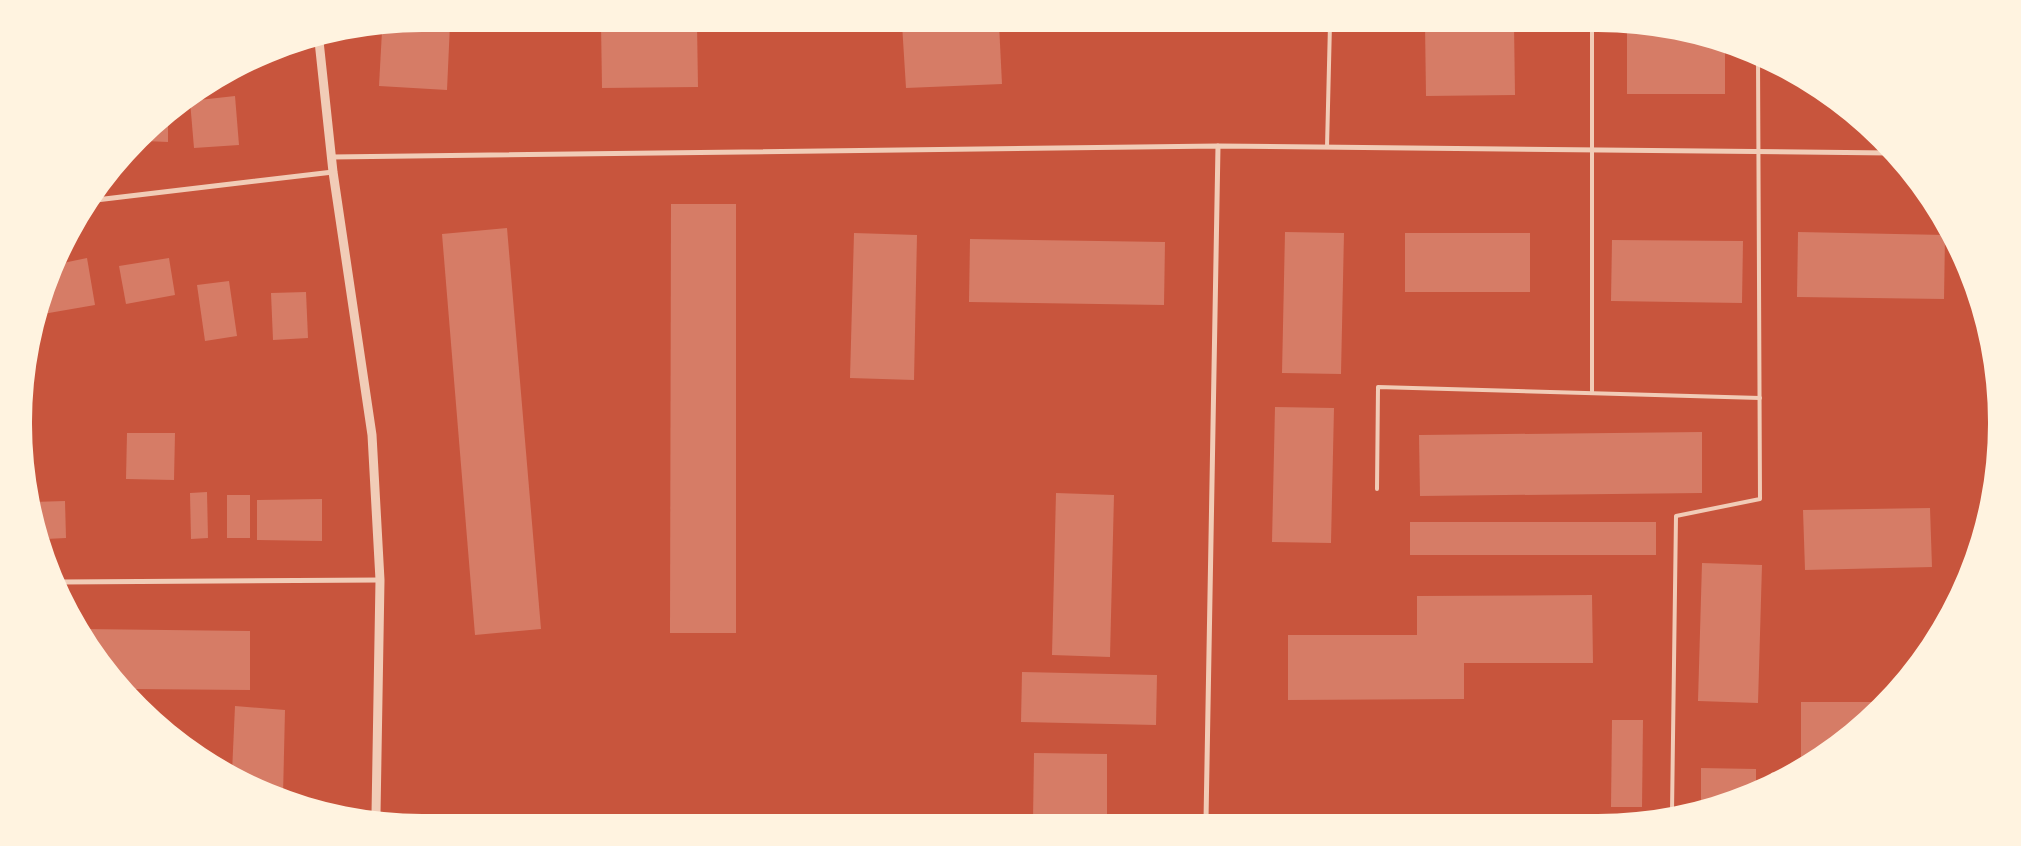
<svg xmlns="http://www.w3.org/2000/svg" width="2021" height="846" viewBox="0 0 2021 846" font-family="'Fira Sans',sans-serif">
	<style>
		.building { fill: #d67c66 }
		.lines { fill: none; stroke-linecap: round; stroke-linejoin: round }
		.service { stroke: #f1ccb7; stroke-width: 4 }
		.minor { stroke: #f1ccb7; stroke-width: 5 }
		.tertiary { stroke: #f1ccb7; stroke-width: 9 }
	</style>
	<rect width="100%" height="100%" fill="#c8553d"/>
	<g class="building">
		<polygon points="423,24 450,24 447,90 379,86 382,31"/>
		<polygon points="601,24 697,24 698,87 602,88"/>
		<polygon points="902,24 999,24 1002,84 906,88"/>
		<polygon points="1425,24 1514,24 1515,95 1426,96"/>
		<polygon points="1627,29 1725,45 1725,94 1627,94"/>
		<polygon points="235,96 239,145 194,148 190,101"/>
		<polygon points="168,117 168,142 145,141 160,123"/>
		<polygon points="671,204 736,204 736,633 670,633"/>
		<polygon points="507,228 541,629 475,635 442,234"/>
		<polygon points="1285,232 1344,233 1341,374 1282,373"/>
		<polygon points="1798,232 1945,235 1944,299 1797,297"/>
		<polygon points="854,233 917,235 914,380 850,378"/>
		<rect x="1405" y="233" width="125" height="59"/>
		<polygon points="970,239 1165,242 1164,305 969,302"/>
		<polygon points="1612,240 1743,241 1742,303 1611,301"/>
		<polygon points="87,258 95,305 43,314 63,263"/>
		<polygon points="169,258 175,295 126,304 119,266"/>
		<polygon points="229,281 237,336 205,341 197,285"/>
		<polygon points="306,292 308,338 273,340 271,293"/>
		<polygon points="1275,407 1334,408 1331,543 1272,542"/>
		<polygon points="1702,432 1702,493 1420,496 1419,435"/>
		<polygon points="127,433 175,433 174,480 126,479"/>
		<polygon points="207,492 208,538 191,539 190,493"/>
		<polygon points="1056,493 1114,495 1110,657 1052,655"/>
		<rect x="227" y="495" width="23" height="43"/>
		<polygon points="322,499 322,541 257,540 257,500"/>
		<polygon points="65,501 66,538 46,539 32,502"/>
		<polygon points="1930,508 1932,567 1805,570 1803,510"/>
		<rect x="1410" y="522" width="246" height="33"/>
		<polygon points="1702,563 1762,565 1758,703 1698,701"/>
		<polygon points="1592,595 1593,663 1464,663 1464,699 1288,700 1288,635 1417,635 1417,596"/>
		<polygon points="83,629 250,631 250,690 132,689"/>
		<polygon points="1022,672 1157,675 1156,725 1021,722"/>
		<polygon points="1801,702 1879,702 1861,723 1805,761 1801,761"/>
		<polygon points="235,706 285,710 283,796 232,773"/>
		<polygon points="1612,720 1643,720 1642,807 1611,807"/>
		<polygon points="1034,753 1107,754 1107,820 1033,821"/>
		<polygon points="1701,768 1756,769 1756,787 1701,804"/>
	</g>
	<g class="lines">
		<g class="service">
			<polyline points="1592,24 1592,393"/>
			<polyline points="1327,147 1330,24"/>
			<polyline points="1377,489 1378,387 1760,398"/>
			<polyline points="1672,812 1676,516 1760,499 1758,59"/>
		</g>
		<g class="minor">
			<polyline points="332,157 1218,146 1890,153"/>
			<polyline points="96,200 333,172"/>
			<polyline points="62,582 380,580"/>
			<polyline points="1773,782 1773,775"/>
			<polyline points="1206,820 1218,146"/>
		</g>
		<polyline class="tertiary" points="319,41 333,172 372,435 380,580 376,814"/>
	</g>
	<path d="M0 0H2021V846H0ZM422 32H1598A390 390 0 0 1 1988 422V424A390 390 0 0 1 1598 814H422A390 390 0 0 1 32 424V422A390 390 0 0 1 422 32Z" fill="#fff3e0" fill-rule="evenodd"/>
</svg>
